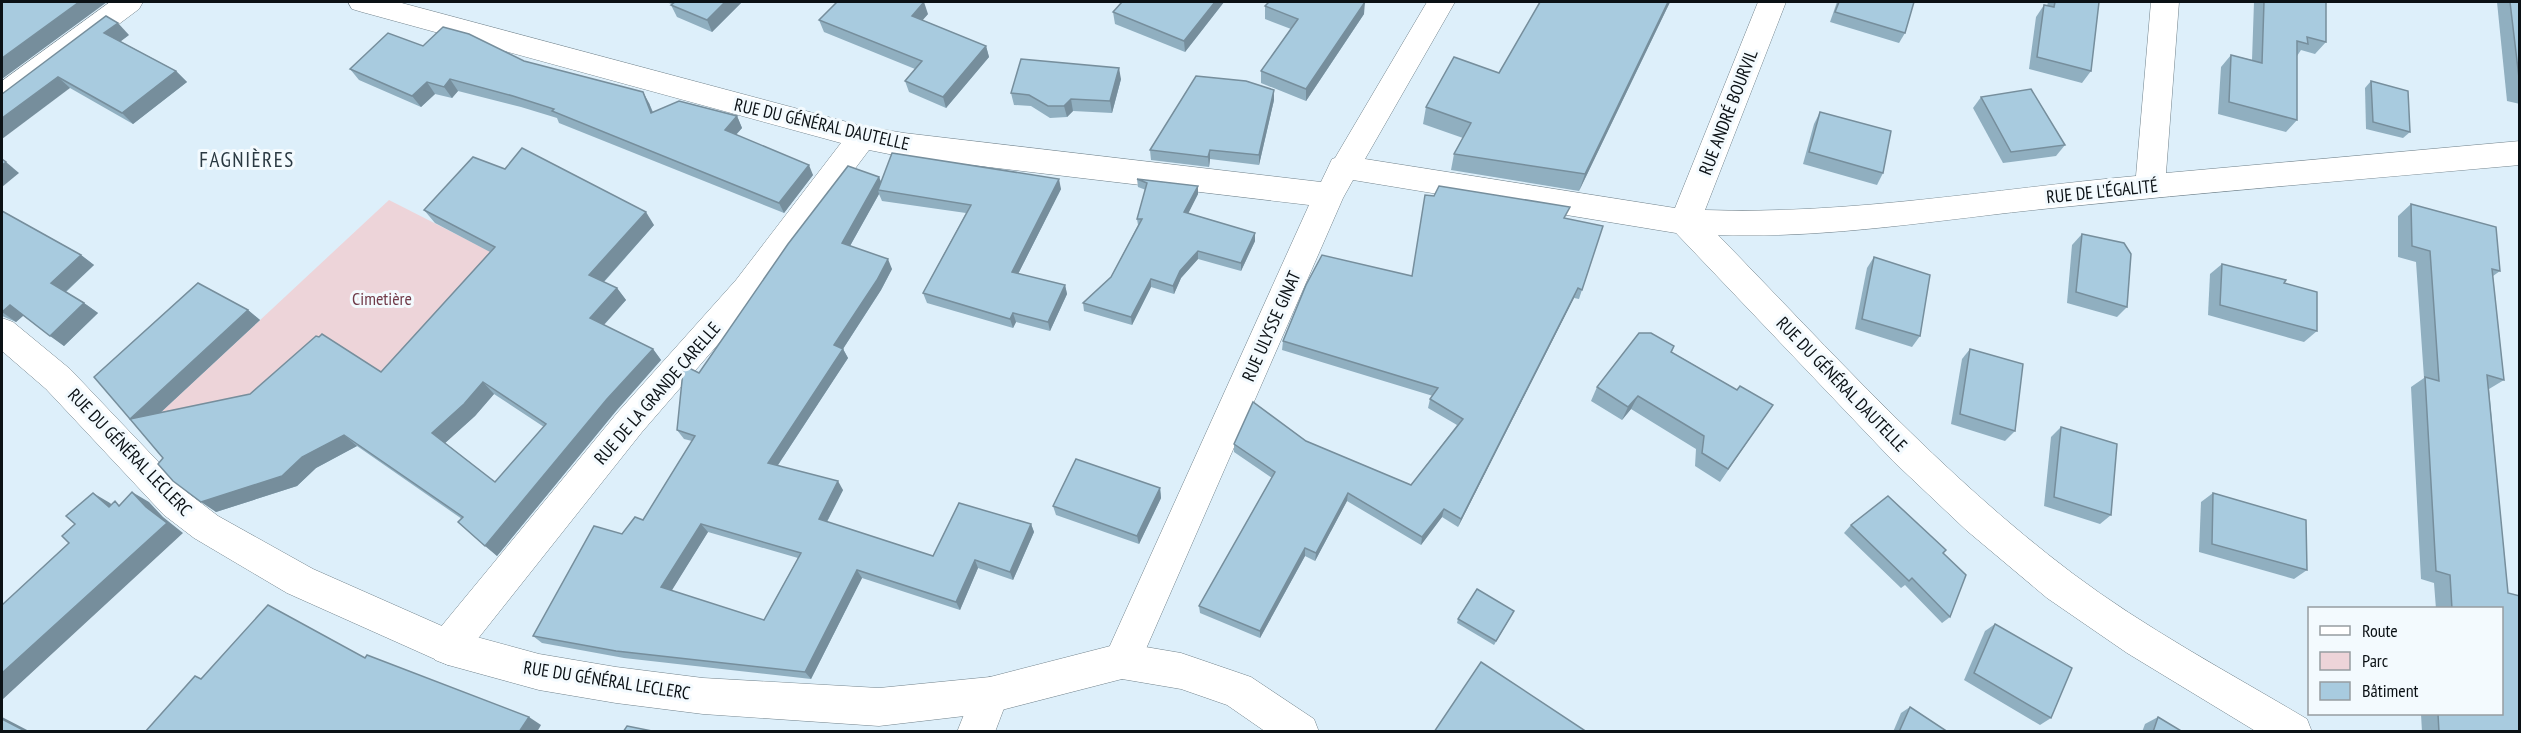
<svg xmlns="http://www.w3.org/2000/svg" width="2521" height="733" viewBox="0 0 2521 733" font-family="'PT Sans Narrow',sans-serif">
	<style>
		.green { fill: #edd4d9 }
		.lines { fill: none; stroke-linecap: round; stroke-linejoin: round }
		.minor-casing { stroke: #72838c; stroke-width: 1 }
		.tertiary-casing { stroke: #72838c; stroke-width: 1 }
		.minor { fill: #fff; fill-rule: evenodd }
		.tertiary { fill: #fff; fill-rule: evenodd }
		.wall { fill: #90afc0; fill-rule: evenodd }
		.shaded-wall { fill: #768e9c }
		.building { fill: #a8cbdf; stroke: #768e9c; stroke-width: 1.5; fill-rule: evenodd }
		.labels { text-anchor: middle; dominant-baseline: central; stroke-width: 6; stroke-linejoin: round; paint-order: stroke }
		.street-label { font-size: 18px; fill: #0b1115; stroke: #f3fafe }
		.park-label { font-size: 18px; fill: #713b49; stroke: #f3fafe }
		.quarter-label { font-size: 21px; letter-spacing: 1.5px; fill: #2a3942; stroke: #f3fafe }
	</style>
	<rect width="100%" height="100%" fill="#ddeffa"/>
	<polygon class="green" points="389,200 505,259 389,390 251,416 144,428"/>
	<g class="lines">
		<g class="minor-casing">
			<g id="minor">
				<polygon points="110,2 143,2 139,9 12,104 2,107 2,81"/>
				<path d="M 348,2 L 398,2 L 862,126 L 904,133 L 1321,182 L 1332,159 L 1335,158 L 1427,2 L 1455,2 L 1365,159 L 1675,208 L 1758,2 L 1786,2 L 1705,210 C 1849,215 1993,189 2136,176 L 2151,2 L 2179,2 L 2166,173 L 2520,141 L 2520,165 C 2364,179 2208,192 2053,208 C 1942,219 1830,239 1718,235 C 1832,352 1941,474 2072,573 C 2145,628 2228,672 2307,719 L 2312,732 L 2257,732 L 2127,653 L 2047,598 L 1966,530 L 1893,461 L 1676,233 L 1353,180 L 1343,198 L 1135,674 L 1122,679 L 1109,674 L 1103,661 L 1309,205 L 904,157 L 869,150 L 758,298 L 642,432 L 461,660 L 448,665 L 435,660 L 429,647 L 435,634 L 618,412 L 736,280 L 841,143 L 362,12 L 352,9 Z"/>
				<polygon points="990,677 1003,682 1009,695 995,732 957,732 977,682"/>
			</g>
		</g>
		<g class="tertiary-casing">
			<polygon id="tertiary" points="2,318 13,322 70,369 188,493 218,516 313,569 451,630 539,654 616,667 703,678 879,688 990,677 1122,643 1181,653 1251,677 1314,719 1319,732 1266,732 1227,705 1181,689 1122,679 990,713 879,726 703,714 616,703 539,690 448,665 287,593 194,538 164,515 46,389 2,351"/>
		</g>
		<use href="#minor" class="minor"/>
		<use href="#tertiary" class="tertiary"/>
	</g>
	<g class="wall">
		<polygon points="665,2 742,2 712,32 677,17 671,5 672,4"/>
		<polygon points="1122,2 1224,2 1185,52 1115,24 1113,12"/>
		<polygon points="1670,2 1579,191 1451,170 1454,154 1463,138 1423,124 1426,107 1499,73"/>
		<polygon points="1837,2 1914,2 1905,33 1899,43 1830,22"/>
		<polygon points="2048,2 2099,2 2091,71 2082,83 2029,69 2036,17 2044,5 2047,6"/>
		<polygon points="2254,2 2326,2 2326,42 2315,54 2301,50 2297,56 2297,120 2286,132 2218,114 2221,67 2231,55 2252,60"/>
		<polygon points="2497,2 2520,2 2520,104 2507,101"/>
		<polygon points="1265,6 1364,14 1306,101 1261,83 1261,71 1291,29 1265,19"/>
		<polygon points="928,14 922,20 986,46 989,57 946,108 909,92 905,81 915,69 824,32 819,20"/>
		<polygon points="129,35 120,41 176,71 187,82 133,124 70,88 2,94"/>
		<polygon points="423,46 524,61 649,103 653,112 737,116 742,128 736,135 813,175 784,213 559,123 557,118 521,107 458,91 452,98 435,94 421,107 359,80 350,69"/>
		<polygon points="1121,79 1112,113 1073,111 1067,117 1050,118 1031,106 1014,105 1011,93"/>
		<polygon points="2371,81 2410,132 2403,138 2366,129 2365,88"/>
		<polygon points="1981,97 2065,145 2056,156 2003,163 1973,108"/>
		<polygon points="1274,100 1259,165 1210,159 1209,167 1151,160 1150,150"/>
		<polygon points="1820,112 1883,173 1877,185 1803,164 1814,124"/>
		<path d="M 879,177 L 881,182 L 1061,189 L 1018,274 L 1065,285 L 1067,294 L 1050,331 L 1016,322 L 1013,328 L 927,303 L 923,293 L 966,213 L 882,201 L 879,194 L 850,246 L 892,269 L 881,290 L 843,349 L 848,358 L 778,465 L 843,490 L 827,522 L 933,556 L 1031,524 L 1034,532 L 1013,580 L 978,568 L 960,610 L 862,578 L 811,679 L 624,658 L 542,643 L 533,636 L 622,534 L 643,520 L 692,441 L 684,439 L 677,430 L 699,373 ZM 708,532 L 798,558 L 764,620 L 671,591 Z"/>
		<polygon points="1137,179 1198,186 1198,194 1188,213 1255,233 1255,241 1241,271 1198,259 1181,278 1174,294 1151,287 1132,325 1084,311 1083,303 1111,277 1138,225 1137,219 1146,190 1138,187"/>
		<polygon points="2411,204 2500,271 2493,276 2504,380 2489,389 2520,732 2422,732 2421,714 2502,714 2502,609 2436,609 2434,583 2421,579 2411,387 2424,378 2416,262 2398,257 2398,216"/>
		<path d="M 424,210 L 654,225 L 604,282 L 617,288 L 626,300 L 604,325 L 653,349 L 661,360 L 616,411 L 497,556 L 462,519 L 357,446 L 316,468 L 297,486 L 216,512 L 163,458 L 130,419 L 248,310 L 260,320 L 161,412 L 381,372 L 490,252 L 435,223 ZM 494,394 L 544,427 L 495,482 L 445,443 L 475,416 Z"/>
		<polygon points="2,211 81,255 94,265 66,292 84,303 98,313 64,346 24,315 16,322 2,316"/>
		<polygon points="1566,219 1603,226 1579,299 1574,298 1458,527 1442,517 1421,545 1347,501 1315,561 1305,556 1260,638 1200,613 1199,606 1272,478 1234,452 1234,444 1306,441 1411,485 1457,425 1428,408 1430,399 1433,396 1282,350 1283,341 1412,276"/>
		<polygon points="2082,234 2127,307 2117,317 2067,303 2072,245"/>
		<polygon points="1874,257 1920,336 1912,347 1855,329 1867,268"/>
		<polygon points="2222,264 2317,331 2304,342 2208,315 2210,274"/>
		<polygon points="1674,346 1672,352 1737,390 1773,405 1720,482 1695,466 1696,449 1631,409 1622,420 1591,401 1597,387"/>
		<polygon points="1970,349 2015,431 2005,441 1951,424 1962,359"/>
		<polygon points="2061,427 2111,515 2100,524 2044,506 2051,437"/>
		<polygon points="1160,488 1161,498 1139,544 1056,515 1053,506"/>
		<polygon points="2213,493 2307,570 2294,579 2199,552 2201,502"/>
		<polygon points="1851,525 1943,553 1950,617 1942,623 1905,585 1901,588 1844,533"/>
		<polygon points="1512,615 1494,645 1457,623 1458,619"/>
		<polygon points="1995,624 2051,718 2040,725 1964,680 1985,631"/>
		<polygon points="1910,707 1948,732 1893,732 1901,713"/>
		<polygon points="2158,717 2183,732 2142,732 2145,724"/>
	</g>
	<g class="shaded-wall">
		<polygon points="79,2 107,2 2,79 2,58"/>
		<polygon points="725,2 742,2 712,32 707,20"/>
		<polygon points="924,2 928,14 916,28 912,16"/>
		<polygon points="1215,2 1224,2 1185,52 1184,41"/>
		<polygon points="1365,2 1364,14 1306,101 1306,89"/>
		<polygon points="1668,2 1670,2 1579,191 1585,174"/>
		<polygon points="118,23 129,35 116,45 104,33"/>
		<polygon points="986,46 989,57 946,108 943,97"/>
		<polygon points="1119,68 1121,79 1112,113 1110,101"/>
		<polygon points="176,71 187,82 133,124 122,113"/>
		<polygon points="58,77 70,88 2,139 2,118"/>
		<polygon points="450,79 458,91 452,98 444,87"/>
		<polygon points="427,82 435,94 421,107 412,96"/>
		<polygon points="1274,90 1274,100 1259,165 1259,155"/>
		<polygon points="643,92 649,103 657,124 651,113"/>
		<polygon points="1071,99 1073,111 1067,117 1064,106"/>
		<polygon points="737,116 742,128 730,141 725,130"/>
		<polygon points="1210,150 1210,159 1209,167 1208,157"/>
		<polygon points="6,162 19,173 2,187 2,165"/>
		<polygon points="809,165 813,175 784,213 779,203"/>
		<polygon points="879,177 883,187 878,190 879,194 846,253 842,243"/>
		<polygon points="1059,179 1061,189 1014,282 1012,272"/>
		<polygon points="1198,186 1198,194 1185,220 1184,212"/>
		<polygon points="646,212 654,225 598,288 589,275"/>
		<polygon points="1255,233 1255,241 1241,271 1241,263"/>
		<polygon points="1198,251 1198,259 1181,278 1174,294 1173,286 1180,271"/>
		<polygon points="81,255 94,265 64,293 51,283"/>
		<polygon points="888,259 892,269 881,290 839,355 834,345"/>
		<polygon points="1151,279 1151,287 1132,325 1131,317"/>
		<polygon points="1065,285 1067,294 1050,331 1048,322"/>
		<polygon points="617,288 626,300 599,330 590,318"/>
		<polygon points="1578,288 1574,298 1458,527 1461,519"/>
		<polygon points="84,303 98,313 64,346 50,336"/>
		<polygon points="10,305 24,315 16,322 2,312"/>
		<polygon points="248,310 260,320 144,428 130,419"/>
		<polygon points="1013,313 1016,322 1013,328 1010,319"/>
		<polygon points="653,349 661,360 616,411 497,556 485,546 607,399"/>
		<polygon points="843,349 848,358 774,471 768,463"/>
		<polygon points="483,382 494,394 475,416 444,444 432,433"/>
		<polygon points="1638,396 1631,409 1622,420 1628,407"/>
		<polygon points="344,435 357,446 316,468 297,486 216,512 201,502"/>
		<polygon points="838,481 843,490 824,527 819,519"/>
		<polygon points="1160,488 1161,498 1139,544 1137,536"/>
		<polygon points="132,492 149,502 163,517 183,533 2,700 2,673 146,507"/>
		<polygon points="93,493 110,503 126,517 109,507"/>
		<polygon points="1348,493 1347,501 1315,561 1316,553"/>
		<polygon points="1444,509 1442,517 1421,545 1422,537"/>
		<polygon points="701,524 708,532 669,595 661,587"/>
		<polygon points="1031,524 1034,532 1013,580 1010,572"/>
		<polygon points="1305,548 1305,556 1260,638 1260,631"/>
		<polygon points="975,560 978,568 960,610 956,602"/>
		<polygon points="857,570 862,578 811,679 805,672"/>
		<polygon points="2,717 31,732 27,732 2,719"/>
		<polygon points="529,717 541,725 537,732 519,732"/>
	</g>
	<g class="building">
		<polygon points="2,2 79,2 2,58"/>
		<polygon points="675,2 725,2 707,20 671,5"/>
		<polygon points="837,2 924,2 912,16 986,46 943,97 905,81 922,61 819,20"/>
		<polygon points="1122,2 1215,2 1184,41 1113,12"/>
		<polygon points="1269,2 1365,2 1306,89 1261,71 1298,19 1265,6"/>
		<polygon points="1540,2 1668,2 1585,174 1454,154 1471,123 1426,107 1454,57 1499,73"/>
		<polygon points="1839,2 1914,2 1905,33 1835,12"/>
		<polygon points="2055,2 2099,2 2091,71 2037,57 2044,5 2054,7"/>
		<polygon points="2264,2 2326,2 2326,42 2307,37 2308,44 2297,41 2297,120 2229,102 2231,55 2262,63"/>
		<polygon points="2510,2 2520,2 2520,86"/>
		<polygon points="106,16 118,23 104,33 176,71 122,113 58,77 2,118 2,94"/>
		<polygon points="443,27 469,34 524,61 643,92 651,113 679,101 737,116 725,130 809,165 779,203 552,111 554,109 513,96 450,79 444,87 427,82 412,96 350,69 388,33 423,46"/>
		<polygon points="1021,59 1119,68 1110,101 1071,99 1064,106 1048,106 1029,95 1011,93"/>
		<polygon points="1196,76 1246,81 1274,90 1259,155 1210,150 1208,157 1150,150"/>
		<polygon points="2371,81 2408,91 2410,132 2373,122"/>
		<polygon points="2031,89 2065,145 2011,152 1981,97"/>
		<polygon points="1820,112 1891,131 1883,173 1809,152"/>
		<path d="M 522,148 L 646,212 L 589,275 L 617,288 L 590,318 L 653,349 L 607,399 L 485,546 L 458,522 L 463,517 L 344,435 L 302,457 L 282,476 L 201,502 L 173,481 L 158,464 L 163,458 L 130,419 L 250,394 L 316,336 L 319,337 L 322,334 L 381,372 L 495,247 L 424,210 L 473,157 L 505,169 ZM 483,382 L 546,424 L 495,482 L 432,433 L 464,404 Z"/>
		<polygon points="892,153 1059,179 1012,272 1065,285 1048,322 1013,313 1010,319 923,293 971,205 878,190"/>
		<polygon points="2,159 6,162 2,165"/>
		<path d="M 848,166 L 879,177 L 842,243 L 888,259 L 877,280 L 834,345 L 843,349 L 768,463 L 838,481 L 819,519 L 933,556 L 959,503 L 1031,524 L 1010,572 L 975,560 L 956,602 L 857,570 L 805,672 L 616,651 L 533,636 L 594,526 L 622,534 L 635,517 L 643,520 L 695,436 L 677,430 L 683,371 L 687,367 L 699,373 L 788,244 ZM 701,524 L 801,553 L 764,620 L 661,587 Z"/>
		<polygon points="1137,179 1198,186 1184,212 1255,233 1241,263 1198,251 1180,271 1173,286 1151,279 1131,317 1083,303 1111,277 1142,219 1137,219 1147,183"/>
		<polygon points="1439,186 1570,207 1564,218 1603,226 1582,290 1578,288 1461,519 1444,509 1422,537 1348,493 1316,553 1305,548 1260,631 1199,606 1275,472 1234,444 1253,402 1306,441 1411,485 1463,419 1430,399 1438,388 1283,341 1306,285 1322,255 1412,276 1425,195 1434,196"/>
		<polygon points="2411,204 2496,227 2500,271 2492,269 2504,380 2487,375 2508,593 2520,596 2520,732 2439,732 2438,714 2502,714 2502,609 2452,609 2450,575 2436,571 2425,377 2439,381 2430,251 2412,246"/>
		<polygon points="2,211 81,255 51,283 84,303 50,336 10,305 2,312"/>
		<polygon points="2082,234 2124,243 2131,254 2127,307 2076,292"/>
		<polygon points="1874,257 1930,275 1920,336 1862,319"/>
		<polygon points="2222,264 2286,280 2284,283 2317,292 2317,331 2220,305"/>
		<polygon points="198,283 248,310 130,419 94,377"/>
		<polygon points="1639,333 1651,333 1674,346 1671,352 1737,390 1740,386 1773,405 1728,469 1702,453 1704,436 1638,396 1628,407 1597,387"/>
		<polygon points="1970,349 2023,364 2015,431 1960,414"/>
		<polygon points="2061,427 2117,444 2111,515 2054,497"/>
		<polygon points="1076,459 1160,488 1137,536 1053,506"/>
		<polygon points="132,492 146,507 167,523 2,673 2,605 69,543 62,536 75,524 66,516 93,493 109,507 115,501 119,506"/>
		<polygon points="2213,493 2306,520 2307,570 2212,544"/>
		<polygon points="1888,496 1946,550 1943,553 1966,575 1950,617 1912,578 1909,581 1851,525"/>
		<polygon points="1477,589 1514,611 1496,641 1458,619"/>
		<polygon points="268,605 365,658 367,655 529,717 519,732 145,732 195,676 201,679"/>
		<polygon points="1995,624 2072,668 2051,718 1974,673"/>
		<polygon points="1481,662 1587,732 1434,732"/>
		<polygon points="1910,707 1948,732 1899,732"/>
		<polygon points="2158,717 2183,732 2153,732"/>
		<polygon points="2,719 27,732 2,732"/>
		<polygon points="627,726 657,732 623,732"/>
	</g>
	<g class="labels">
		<g class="street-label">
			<text transform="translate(1728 112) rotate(-69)">RUE ANDRÉ BOURVIL</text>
			<text transform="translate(822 124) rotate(13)">RUE DU GÉNÉRAL DAUTELLE</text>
			<text transform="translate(2102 191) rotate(-6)">RUE DE L'ÉGALITÉ</text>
			<text transform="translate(1271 326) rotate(-66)">RUE ULYSSE GINAT</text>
			<text transform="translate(1842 384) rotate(46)">RUE DU GÉNÉRAL DAUTELLE</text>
			<text transform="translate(657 393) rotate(-49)">RUE DE LA GRANDE CARELLE</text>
			<text transform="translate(130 452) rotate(46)">RUE DU GÉNÉRAL LECLERC</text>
			<text transform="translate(607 680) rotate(9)">RUE DU GÉNÉRAL LECLERC</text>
		</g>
		<g class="park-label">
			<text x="382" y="298">Cimetière</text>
		</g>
		<g class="quarter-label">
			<text x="247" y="159">FAGNIÈRES</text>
		</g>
	</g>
	<rect width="2521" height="733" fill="none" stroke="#0b1115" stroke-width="6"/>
	<rect x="2308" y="607" width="195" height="108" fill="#f3fafe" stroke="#969da1" stroke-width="1.5"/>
	<rect x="2320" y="626" width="30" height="9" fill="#ffffff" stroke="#969da1" stroke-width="1.5"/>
	<text x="2362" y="637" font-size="18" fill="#0b1115">Route</text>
	<rect x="2320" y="652" width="30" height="18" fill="#edd4d9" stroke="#969da1" stroke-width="1.5"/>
	<text x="2362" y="667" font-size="18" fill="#0b1115">Parc</text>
	<rect x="2320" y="682" width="30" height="18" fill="#a8cbdf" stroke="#969da1" stroke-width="1.5"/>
	<text x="2362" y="697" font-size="18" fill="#0b1115">Bâtiment</text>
</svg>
